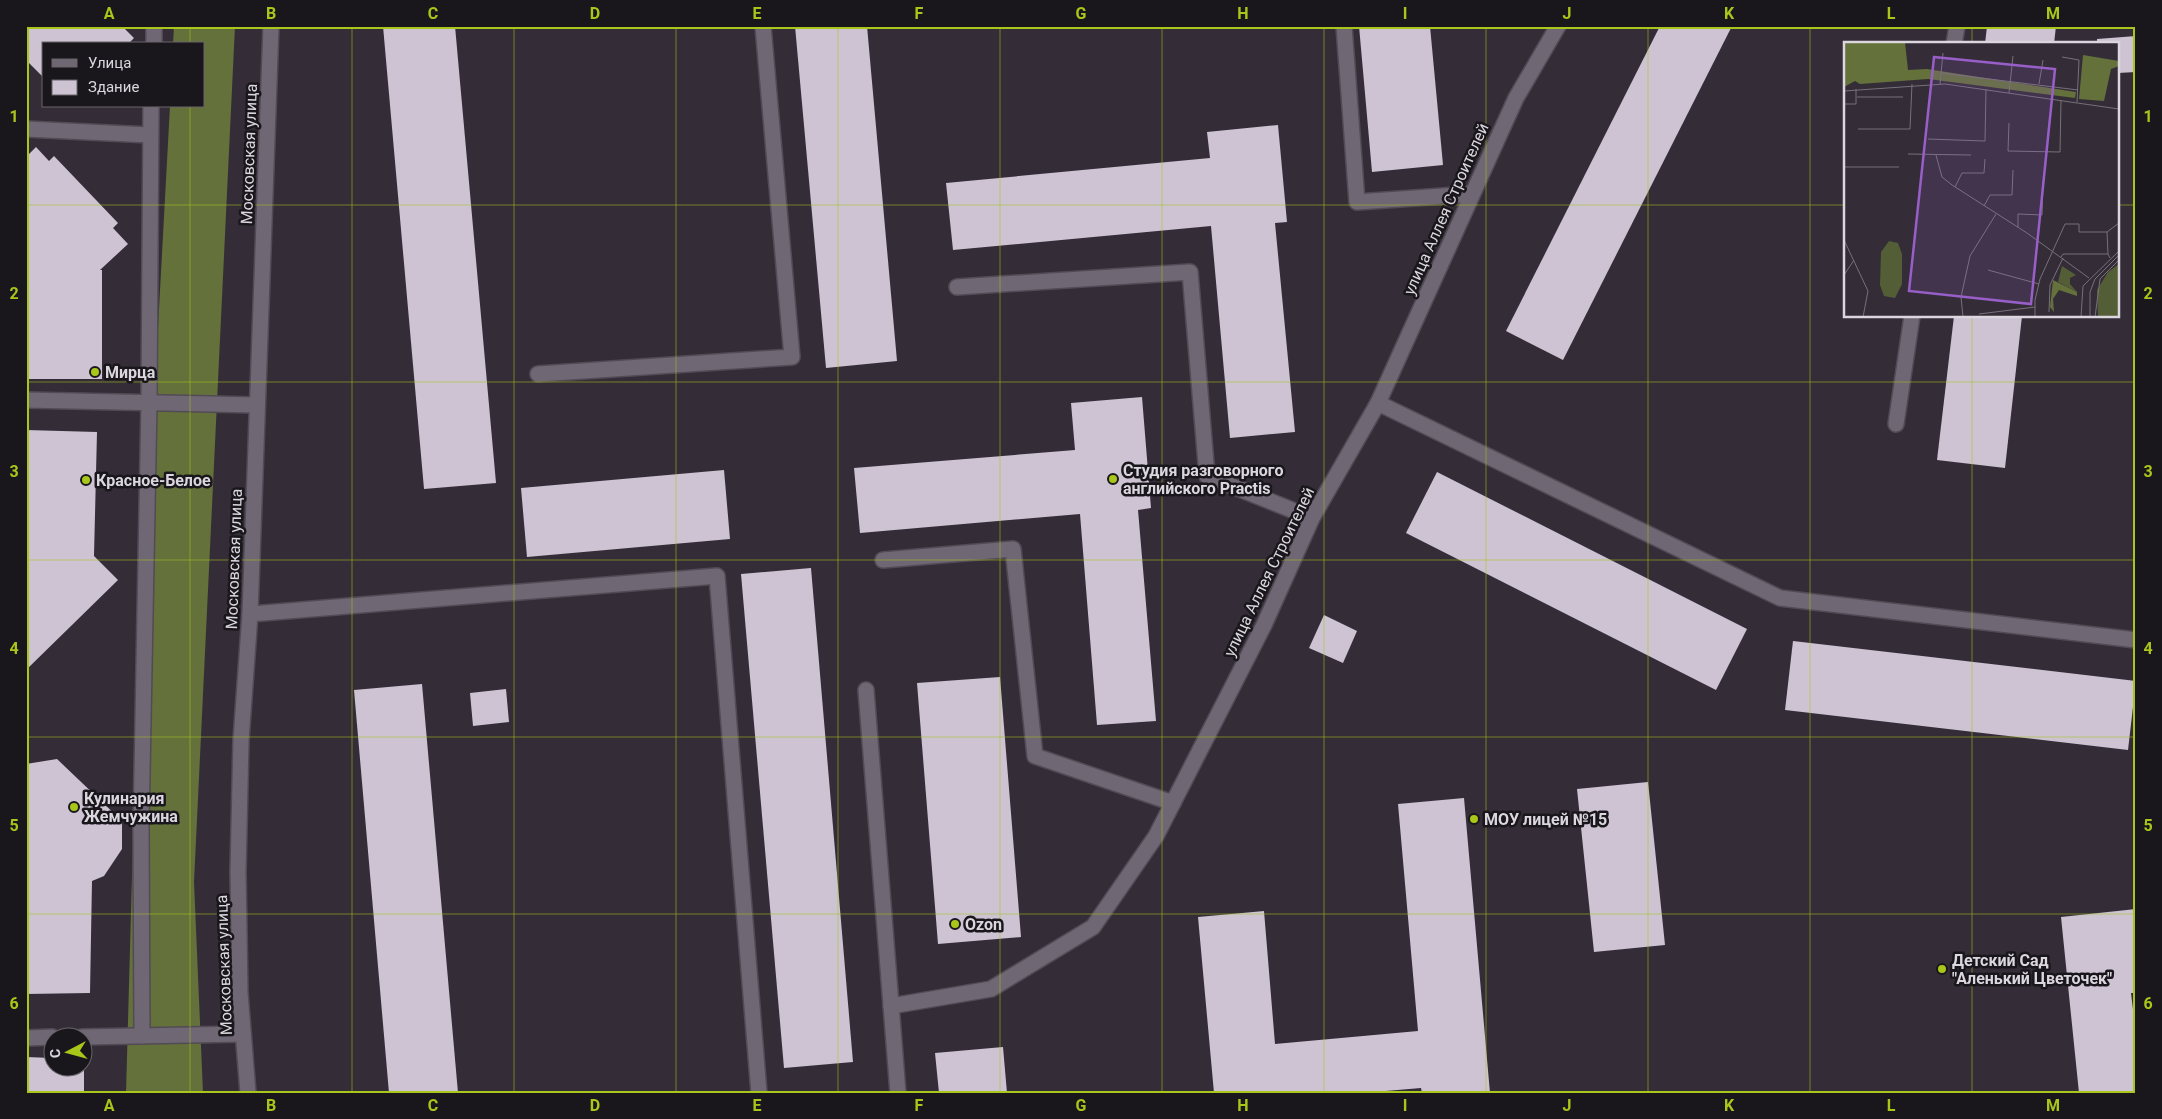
<svg xmlns="http://www.w3.org/2000/svg" width="2162" height="1119" viewBox="0 0 2162 1119" font-family="Roboto,sans-serif">
	<style>
		.forest { fill: #64713b }
		.building { fill: #cdc3d3 }
		.lines { fill: none; stroke-linecap: round; stroke-linejoin: round }
		.minor-casing { stroke: #524b55; stroke-width: 18 }
		.minor { stroke: #706774; stroke-width: 15 }
		.grid { fill: none; stroke: #a9c71b; stroke-width: 1; stroke-opacity: 0.55 }
		.poi-dot { fill: #a9c71b; stroke: #1a171c; stroke-width: 2 }
		.labels { text-anchor: middle; dominant-baseline: central; stroke-width: 5; stroke-linejoin: round; paint-order: stroke }
		.street-label { font-size: 16px; fill: #dcd7df; stroke: #1a171c }
		.poi-label { font-size: 16px; font-weight: bold; fill: #dcd7df; stroke: #1a171c; text-anchor: start }
		.inset-road { fill: none; stroke: #77717b; stroke-width: 1 }
		.view { fill: #985fc9; fill-opacity: 0.15; stroke: #985fc9; stroke-width: 2.5 }
		.inset-edge { fill: none; stroke: #dcd7df; stroke-width: 2.5 }
		.neatline { fill: none; stroke: #a9c71b; stroke-width: 2 }
		.grid-label { font-size: 16px; text-anchor: middle; font-weight: bold; fill: #a9c71b }
	</style>
	<rect width="100%" height="100%" fill="#342d38"/>
	<polygon class="forest" points="174,26 235,26 194,882 203,1093 126,1093 136,733 170,106 204,106 204,44 173,44"/>
	<g class="building">
		<polygon points="26,26 122,26 134,38 128,44 44,44 44,78 26,60"/>
		<polygon points="383,26 455,26 496,483 424,489"/>
		<polygon points="795,26 867,26 897,361 826,368"/>
		<polygon points="1359,26 1430,26 1443,165 1372,172"/>
		<polygon points="1660,26 1732,26 1563,360 1506,331"/>
		<polygon points="1987,26 2056,26 2054,44 1985,44"/>
		<polygon points="2136,36 2136,72 2118,73 2118,44 2097,44 2097,39"/>
		<polygon points="1278,125 1287,222 1275,223 1295,432 1230,438 1211,226 953,250 946,183 1210,158 1207,132"/>
		<polygon points="36,147 49,161 54,156 118,223 113,228 128,244 100,270 102,270 102,379 26,379 26,157"/>
		<polygon points="1954,316 2022,316 2005,468 1937,460"/>
		<polygon points="1142,397 1151,508 1138,510 1156,721 1097,725 1080,514 860,533 854,468 1075,450 1071,403"/>
		<polygon points="26,430 97,432 94,556 118,580 26,670"/>
		<polygon points="724,470 730,539 527,557 521,488"/>
		<polygon points="1437,472 1747,629 1716,690 1406,533"/>
		<polygon points="811,568 853,1062 784,1068 741,574"/>
		<polygon points="1324,615 1357,631 1343,663 1309,648"/>
		<polygon points="1793,641 2136,681 2128,750 1785,710"/>
		<polygon points="1000,677 1021,937 938,944 917,683"/>
		<polygon points="422,684 458,1093 389,1093 354,690"/>
		<polygon points="506,689 509,722 473,726 470,693"/>
		<polygon points="57,759 122,821 122,849 104,876 92,881 90,993 26,994 26,882 29,880 26,877 26,764"/>
		<polygon points="1648,782 1665,945 1594,952 1577,789"/>
		<polygon points="1464,798 1490,1093 1422,1093 1421,1088 1362,1093 1214,1093 1198,917 1264,911 1275,1044 1418,1031 1398,804"/>
		<polygon points="2136,909 2136,993 2131,993 2136,1034 2136,1093 2079,1093 2061,917"/>
		<polygon points="1003,1047 1007,1093 939,1093 935,1053"/>
		<polygon points="26,1057 52,1058 52,1066 82,1066 82,1058 84,1058 84,1093 26,1093"/>
	</g>
	<g class="lines">
		<g class="minor-casing">
			<g id="minor">
				<polyline points="1344,26 1357,202 1472,194"/>
				<polyline points="154,44 154,26"/>
				<polyline points="1954,44 1957,26"/>
				<polyline points="26,129 150,135"/>
				<polyline points="957,287 1190,272 1207,476 1312,518"/>
				<polyline points="538,374 792,357 763,26"/>
				<polyline points="26,400 257,405"/>
				<polyline points="1378,403 1780,598 2136,640"/>
				<polyline points="1896,424 1912,316"/>
				<polyline points="883,560 1013,549 1035,756 1173,803"/>
				<polyline points="250,614 717,576 759,1093"/>
				<polyline points="866,690 898,1093"/>
				<polyline points="891,1006 991,989 1093,927 1156,836 1264,625 1312,518 1378,403 1516,98 1558,26"/>
				<polyline points="142,1036 141,826 149,403 151,106"/>
				<polyline points="82,1037 243,1034"/>
				<polyline points="26,1038 52,1037"/>
				<polyline points="248,1093 240,993 238,872 241,740 250,614 271,26"/>
			</g>
		</g>
		<use href="#minor" class="minor"/>
	</g>
	<path class="grid" d="M 190,26 L 190,44M 352,26 L 352,1093M 514,26 L 514,1093M 676,26 L 676,1093M 838,26 L 838,1093M 1000,26 L 1000,1093M 1162,26 L 1162,1093M 1324,26 L 1324,1093M 1486,26 L 1486,1093M 1648,26 L 1648,1093M 1810,26 L 1810,1093M 1972,26 L 1972,44M 190,106 L 190,1093M 26,205 L 1846,205M 2118,205 L 2136,205M 1972,316 L 1972,1093M 26,382 L 2136,382M 26,560 L 2136,560M 26,737 L 2136,737M 26,914 L 2136,914"/>
	<g class="poi-dot">
		<circle cx="95" cy="372" r="5"/>
		<circle cx="1113" cy="479" r="5"/>
		<circle cx="86" cy="480" r="5"/>
		<circle cx="74" cy="807" r="5"/>
		<circle cx="1474" cy="819" r="5"/>
		<circle cx="955" cy="924" r="5"/>
		<circle cx="1942" cy="969" r="5"/>
	</g>
	<g class="labels">
		<g class="street-label">
			<text transform="translate(249 154) rotate(-88)">Московская улица</text>
			<text transform="translate(1446 209) rotate(-66)">улица Аллея Строителей</text>
			<text transform="translate(234 559) rotate(-88)">Московская улица</text>
			<text transform="translate(1269 572) rotate(-64)">улица Аллея Строителей</text>
			<text transform="translate(224 965) rotate(-92)">Московская улица</text>
		</g>
		<g class="poi-label">
			<text x="105" y="372">Мирца</text>
			<text x="1123" y="470">Студия разговорного<tspan x="1123" dy="18">английского Practis</tspan></text>
			<text x="96" y="480">Красное-Белое</text>
			<text x="84" y="798">Кулинария<tspan x="84" dy="18">Жемчужина</tspan></text>
			<text x="1484" y="819">МОУ лицей №15</text>
			<text x="965" y="924">Ozon</text>
			<text x="1952" y="960">Детский Сад<tspan x="1952" dy="18">"Аленький Цветочек"</tspan></text>
		</g>
	</g>
	<g transform="translate(1844 42)">
		<rect width="275" height="275" fill="#342d38"/>
		<path d="M 45,199 L 54,201 L 58,212 L 58,242 L 51,256 L 40,254 L 36,243 L 37,210 ZM 275,222 L 275,275 L 254,275 L 253,248 L 264,230 ZM 218,224 L 232,233 L 226,236 L 226,242 L 233,250 L 214,240 Z" fill="#545e36"/>
		<path d="M 0,0 L 61,0 L 64,28 L 83,27 L 232,50 L 231,56 L 84,37 L 16,42 L 11,39 L 0,45 ZM 239,13 L 275,19 L 275,24 L 267,27 L 260,59 L 235,57 ZM 209,238 L 233,250 L 233,254 L 215,248 L 209,257 L 210,270 L 206,265 Z" fill="#64713b"/>
		<path class="inset-road" d="M 218,15 L 235,18 L 233,60M 97,31 L 234,48M 96,42 L 99,11M 195,42 L 199,18M 0,49 L 101,42 L 275,67M 165,51 L 169,14M 13,55 L 59,55M 0,62 L 12,62 L 12,47M 165,81 L 164,109 L 216,110 L 217,58M 14,87 L 66,87 L 68,42M 84,97 L 141,99 L 142,47M 64,112 L 127,113M 92,113 L 98,135 L 108,143 L 183,191 L 245,236M 275,117 L 275,151M 0,125 L 55,125M 111,145 L 118,131 L 140,131 L 141,117M 140,164 L 146,153 L 168,153 L 169,128M 174,185 L 174,172 L 198,173 L 199,139M 263,190 L 264,212M 0,198 L 24,249 L 19,275M 217,215 L 219,212 L 264,212 L 266,216M 144,228 L 195,242M 0,233 L 10,218M 205,270 L 206,243 L 219,216M 135,272 L 191,265M 119,275 L 117,255 L 126,214 L 152,172M 191,275 L 191,258 L 196,237 L 221,182 L 235,182 L 235,190 L 263,190 L 275,181M 237,275 L 239,244 L 275,209M 246,275 L 246,250 L 251,237 L 275,213M 251,275 L 256,237 L 275,218"/>
		<path class="view" d="M 90,15 L 211,27 L 187,262 L 65,249 Z"/>
		<rect width="275" height="275" class="inset-edge"/>
	</g>
	<rect width="2162" height="1119" fill="none" stroke="#1a171c" stroke-width="55"/>
	<rect x="42" y="42" width="162" height="65" fill="#1a171c" stroke="#68646a"/>
	<rect x="52" y="59" width="25" height="8" fill="#706774" stroke="#68646a"/>
	<text x="88" y="68" font-size="15" fill="#dcd7df">Улица</text>
	<rect x="52" y="80" width="25" height="15" fill="#cdc3d3" stroke="#68646a"/>
	<text x="88" y="92" font-size="15" fill="#dcd7df">Здание</text>
	<g transform="translate(68 1052) rotate(264)"><circle r="24" fill="#1a171c" stroke="#68646a"/>
	<path d="M0-4L9 19L0 12L-9 19Z" fill="#a9c71b"/>
	<text y="-8" font-size="14" font-weight="bold" text-anchor="middle" fill="#dcd7df">С</text>
	</g>
	<rect x="28" y="28" width="2106" height="1064" class="neatline"/>
	<g class="grid-label">
		<text x="109" y="19">A</text>
		<text x="271" y="19">B</text>
		<text x="433" y="19">C</text>
		<text x="595" y="19">D</text>
		<text x="757" y="19">E</text>
		<text x="919" y="19">F</text>
		<text x="1081" y="19">G</text>
		<text x="1243" y="19">H</text>
		<text x="1405" y="19">I</text>
		<text x="1567" y="19">J</text>
		<text x="1729" y="19">K</text>
		<text x="1891" y="19">L</text>
		<text x="2053" y="19">M</text>
		<text x="14" y="122">1</text>
		<text x="2148" y="122">1</text>
		<text x="14" y="299">2</text>
		<text x="2148" y="299">2</text>
		<text x="14" y="477">3</text>
		<text x="2148" y="477">3</text>
		<text x="14" y="654">4</text>
		<text x="2148" y="654">4</text>
		<text x="14" y="831">5</text>
		<text x="2148" y="831">5</text>
		<text x="14" y="1009">6</text>
		<text x="2148" y="1009">6</text>
		<text x="109" y="1111">A</text>
		<text x="271" y="1111">B</text>
		<text x="433" y="1111">C</text>
		<text x="595" y="1111">D</text>
		<text x="757" y="1111">E</text>
		<text x="919" y="1111">F</text>
		<text x="1081" y="1111">G</text>
		<text x="1243" y="1111">H</text>
		<text x="1405" y="1111">I</text>
		<text x="1567" y="1111">J</text>
		<text x="1729" y="1111">K</text>
		<text x="1891" y="1111">L</text>
		<text x="2053" y="1111">M</text>
	</g>
</svg>
